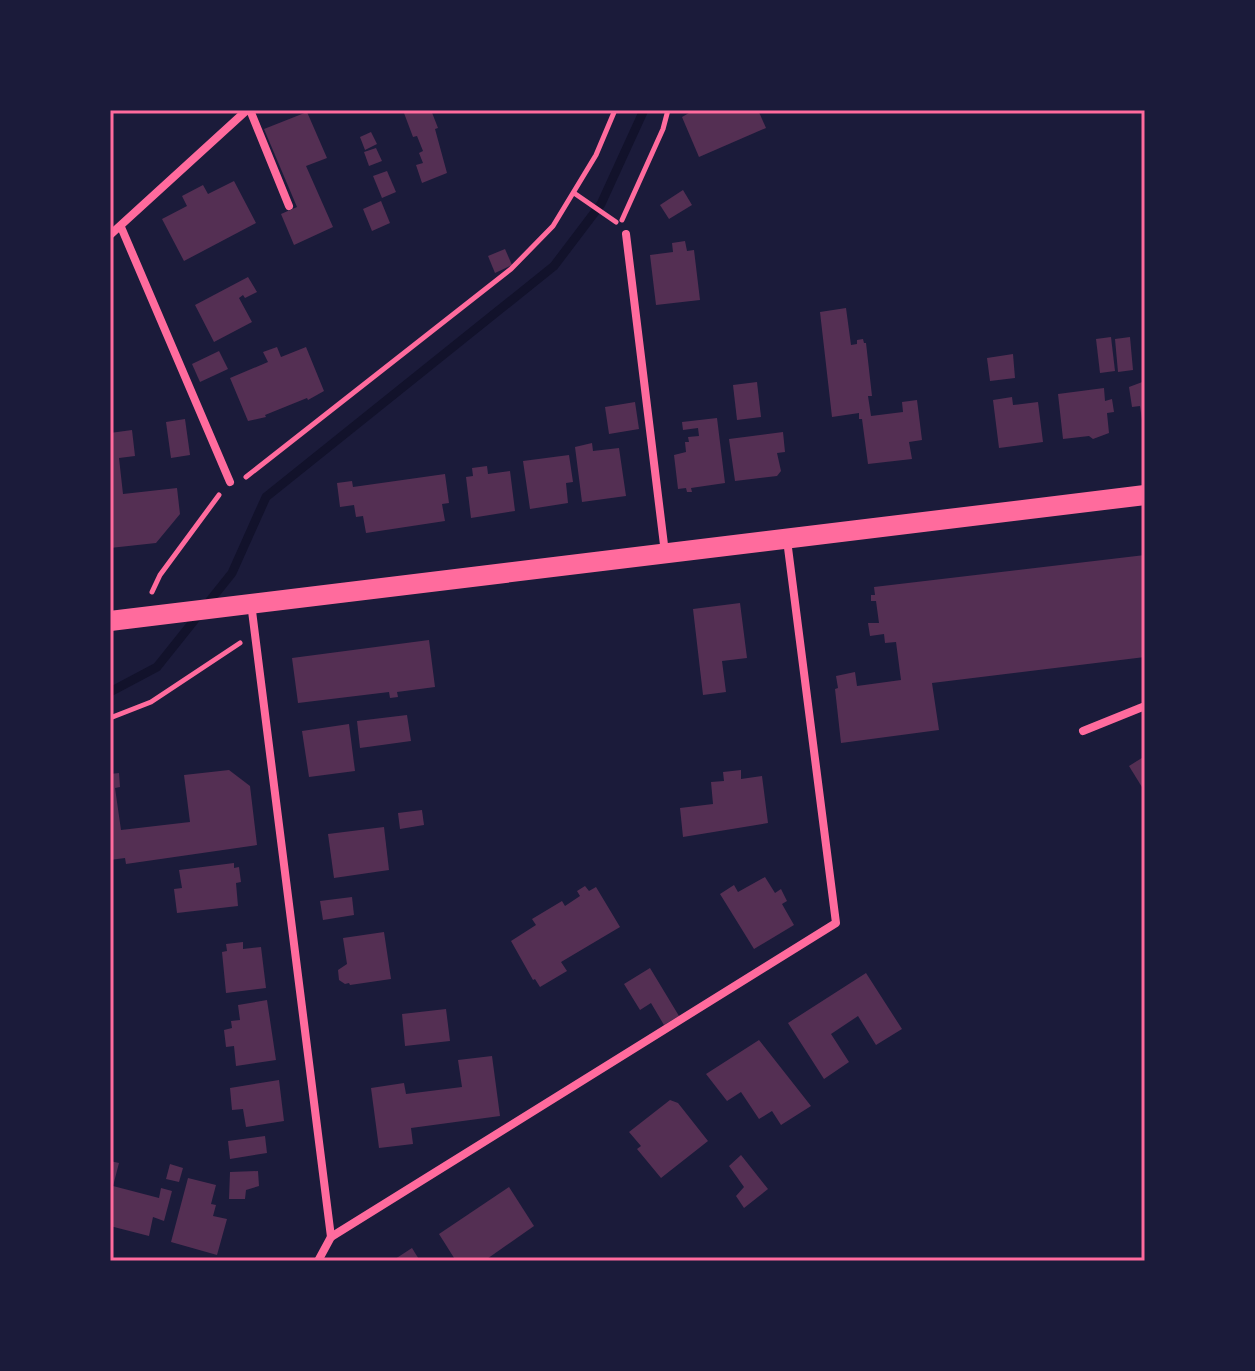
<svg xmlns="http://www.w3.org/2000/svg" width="1255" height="1371" viewBox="0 0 1255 1371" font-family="Arial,sans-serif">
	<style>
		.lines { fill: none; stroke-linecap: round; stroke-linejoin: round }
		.stream { stroke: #12122b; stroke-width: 9 }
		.building { fill: #542f53 }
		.path { stroke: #ff6b9d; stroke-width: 5 }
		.minor { stroke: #ff6b9d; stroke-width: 8 }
		.primary { stroke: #ff6b9d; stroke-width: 20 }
		.neatline { fill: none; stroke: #ff6b9d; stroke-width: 3 }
	</style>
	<rect width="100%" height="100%" fill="#1b1b3a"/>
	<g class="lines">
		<polyline class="stream" points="110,692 157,667 232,573 266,497 554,266 601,204 644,110"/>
	</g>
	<g class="building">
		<polygon points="413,110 431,110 438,128 435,129 447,173 422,183 416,165 423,163 419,153 423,151 417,136 413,137 404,113"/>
		<polygon points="694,110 758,110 766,128 699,157 682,117"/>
		<polygon points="307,112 327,158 306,166 333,227 294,245 281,214 297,207 264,129"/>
		<polygon points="371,132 377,144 365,150 360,137"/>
		<polygon points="376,148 382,161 369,166 364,152"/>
		<polygon points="387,171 396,192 382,198 373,176"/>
		<polygon points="234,181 256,223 184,261 162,219 187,206 182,196 203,185 208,194"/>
		<polygon points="683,190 692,205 669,219 660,205"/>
		<polygon points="381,201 390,223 372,231 363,209"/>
		<polygon points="685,241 687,251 694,250 700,300 656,305 650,255 673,252 672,243"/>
		<polygon points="505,249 512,265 495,273 488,256"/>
		<polygon points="248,277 257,292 245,298 243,295 239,298 252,322 214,342 195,305"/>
		<polygon points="846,308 851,345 857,344 857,340 863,339 864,343 866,343 872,396 868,396 871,416 903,412 902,402 917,400 922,440 909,442 912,459 868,464 862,419 859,419 859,413 832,417 820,312"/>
		<polygon points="1111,337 1115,371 1100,373 1096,339"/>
		<polygon points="1130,337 1133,370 1118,372 1115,339"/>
		<polygon points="277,347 281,357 306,347 324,391 308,400 307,398 265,415 266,417 248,421 230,378 268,362 263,352"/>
		<polygon points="219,351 228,369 200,382 192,364"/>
		<polygon points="1013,354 1015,378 990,381 987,358"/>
		<polygon points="1145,381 1145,427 1143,427 1140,406 1132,407 1129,387"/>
		<polygon points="757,382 761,417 737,420 733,385"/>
		<polygon points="1104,388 1105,401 1112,399 1114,412 1107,413 1109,433 1093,439 1089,436 1063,439 1058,394"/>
		<polygon points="1012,397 1013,405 1038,402 1043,442 999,448 993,400"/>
		<polygon points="635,402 639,429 609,434 605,407"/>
		<polygon points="717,418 725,483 691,488 692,492 687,492 686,488 678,489 674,455 686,452 685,442 689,442 688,437 699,436 698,428 683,430 682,422"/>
		<polygon points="185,419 190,455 171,458 166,422"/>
		<polygon points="132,430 135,456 119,458 123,494 177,488 180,514 156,543 110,548 110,433"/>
		<polygon points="783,432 785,452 777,453 781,471 777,476 735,481 729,439"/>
		<polygon points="592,443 593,451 619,448 626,496 582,502 575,447"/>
		<polygon points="569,455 573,482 566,483 568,503 530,509 523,461"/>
		<polygon points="487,466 488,474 510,471 515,511 471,518 466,477 473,476 472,468"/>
		<polygon points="445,474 449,503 442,504 445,521 366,533 363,516 356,517 354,505 340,507 337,483 352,481 353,487"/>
		<polygon points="1145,555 1145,657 932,683 939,730 841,743 835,689 838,688 836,676 855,672 857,686 901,680 896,642 885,643 884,634 870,636 868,623 879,623 876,601 871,601 871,595 875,595 874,587"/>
		<polygon points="740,603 747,658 722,661 726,692 703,695 693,609"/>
		<polygon points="429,640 435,687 397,692 398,697 390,698 389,692 298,703 292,658"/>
		<polygon points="407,715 411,741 360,748 357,721"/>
		<polygon points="349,724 355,771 309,777 302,731"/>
		<polygon points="1145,756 1145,792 1129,766"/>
		<polygon points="229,770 250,786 257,845 126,864 125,858 110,860 110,774 119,773 120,787 115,788 121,830 190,822 184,775"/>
		<polygon points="741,770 741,779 762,776 768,823 683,837 680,808 713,804 711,782 724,781 723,772"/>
		<polygon points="422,810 424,825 400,829 398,813"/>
		<polygon points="384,827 389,870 334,878 328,834"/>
		<polygon points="234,863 234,868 239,867 241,882 236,883 238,906 177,913 174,889 182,888 179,870"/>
		<polygon points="765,877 775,893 781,889 787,901 782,904 794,925 754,949 720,894 734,885 738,892"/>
		<polygon points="585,886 589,891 596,887 620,927 561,962 567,971 540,987 535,979 533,980 511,941 536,925 532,919 562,901 565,906 580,896 577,891"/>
		<polygon points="352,897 354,915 323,920 320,901"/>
		<polygon points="384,932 391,979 350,985 349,983 345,984 339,980 338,970 347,964 343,938"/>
		<polygon points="243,942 243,949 261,947 266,988 226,993 222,952 227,951 226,944"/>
		<polygon points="650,968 679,1016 664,1025 651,1003 640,1010 624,984"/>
		<polygon points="866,973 902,1029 876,1045 858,1016 831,1034 849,1062 824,1079 788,1023"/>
		<polygon points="267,1000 276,1060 236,1066 234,1046 226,1047 224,1030 232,1028 231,1021 240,1020 238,1005"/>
		<polygon points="446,1009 450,1041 405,1046 402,1014"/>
		<polygon points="759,1040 811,1106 781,1125 772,1111 759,1119 741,1092 727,1101 706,1074"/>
		<polygon points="492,1056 500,1116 411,1128 413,1144 379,1148 371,1088 404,1083 406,1094 462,1087 458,1060"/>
		<polygon points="279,1080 284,1121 246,1127 243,1109 232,1110 230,1088"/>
		<polygon points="670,1100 678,1103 708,1141 661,1178 637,1149 641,1146 629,1132"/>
		<polygon points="265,1136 267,1153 230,1159 228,1141"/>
		<polygon points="741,1155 768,1189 744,1208 736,1196 744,1187 729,1166"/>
		<polygon points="110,1161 119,1163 113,1186 159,1198 161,1188 172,1191 164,1221 153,1217 149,1236 110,1226"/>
		<polygon points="170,1164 183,1168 179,1182 166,1179"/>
		<polygon points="258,1171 259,1186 246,1190 245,1199 229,1199 230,1172"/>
		<polygon points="188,1178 216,1185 211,1204 216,1205 213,1216 227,1219 217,1255 171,1242"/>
		<polygon points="509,1187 534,1226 484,1261 456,1261 439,1234"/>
		<polygon points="412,1248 420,1261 392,1261"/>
	</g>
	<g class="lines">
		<g class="path">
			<polyline points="574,193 616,222"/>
			<polyline points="622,220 663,129 668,110"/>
			<polyline points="246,477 511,269 553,226 596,155 615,110"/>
			<polyline points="152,592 160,575 219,495"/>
			<polyline points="110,718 151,702 240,643"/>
		</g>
		<g class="minor">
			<polyline points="250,110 289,206"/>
			<polyline points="121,227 230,482"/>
			<polyline points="626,234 665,553"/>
			<polyline points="110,235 247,110"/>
			<polyline points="251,603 331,1237"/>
			<polyline points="1083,731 1145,706"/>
			<polyline points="318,1261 331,1237 836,923 787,540"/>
		</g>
		<polyline class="primary" points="110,621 1145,495"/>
	</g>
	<rect width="1255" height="1371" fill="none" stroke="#1b1b3a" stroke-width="224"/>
	<rect x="112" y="112" width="1031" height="1147" class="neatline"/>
</svg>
